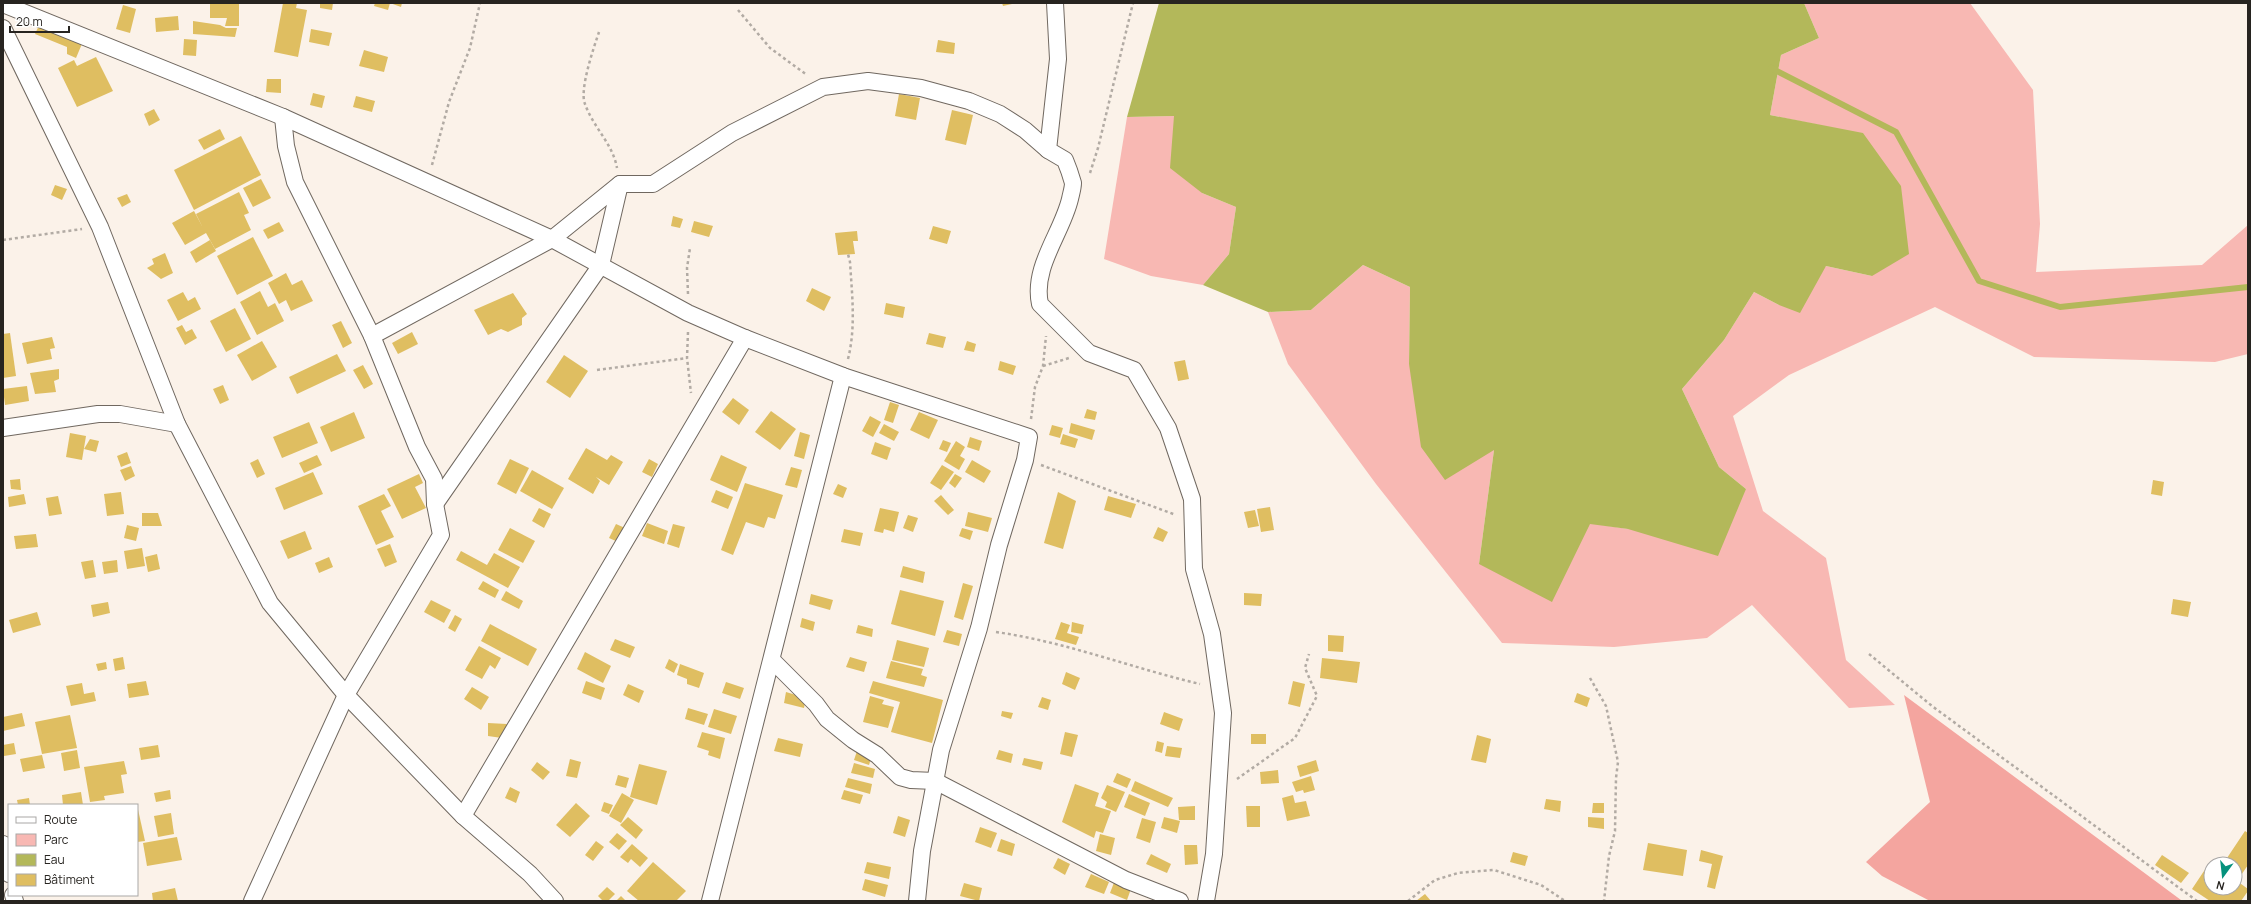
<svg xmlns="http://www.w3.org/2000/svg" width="2251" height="904" viewBox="0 0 2251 904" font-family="Manrope,sans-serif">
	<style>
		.green { fill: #f8b8b3 }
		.forest { fill: #f4a59f }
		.water { fill: #b3b85a }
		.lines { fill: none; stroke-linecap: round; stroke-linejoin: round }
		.stream { stroke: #b3b85a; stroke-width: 6 }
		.building { fill: #dfbe61 }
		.street-casing { stroke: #706860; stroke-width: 18 }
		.path { stroke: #b2aba4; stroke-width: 2.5; stroke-dasharray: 3 3; stroke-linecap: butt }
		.street { stroke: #fff; stroke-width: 16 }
	</style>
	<rect width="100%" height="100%" fill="#fbf2e9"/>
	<g class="green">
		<polygon points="1804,3 1970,3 2033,90 2040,224 2036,272 2202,265 2248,225 2248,354 2215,362 2034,357 1935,307 1789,375 1733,416 1763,511 1826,558 1846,660 1895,705 1849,708 1752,605 1707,638 1614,647 1502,643 1376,484 1288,364 1268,312 1311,310 1363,265 1410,287 1409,364 1494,450 1479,564 1590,523 1628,529 1746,489 1719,467 1682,389 1724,340 1754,292 1779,305 1826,266 1872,276 1863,134 1770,115 1781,55 1819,38"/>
		<polygon points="1174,116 1202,193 1236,207 1229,254 1203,285 1151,276 1104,259 1127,117"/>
	</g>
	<polygon class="forest" points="1904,695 2181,900 2181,901 1930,901 1882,876 1866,862 1930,802"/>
	<polygon class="water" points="1159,3 1804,3 1819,38 1781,55 1770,115 1863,133 1901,186 1909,254 1872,276 1826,266 1800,313 1779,305 1754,292 1724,340 1682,389 1719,467 1746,489 1718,556 1628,529 1590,524 1552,602 1479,564 1494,450 1445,480 1421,447 1409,364 1410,287 1363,265 1311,310 1268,312 1203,285 1229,254 1236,207 1202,193 1170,168 1174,116 1127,117"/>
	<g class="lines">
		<polyline class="stream" points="1771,68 1896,132 1979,281 2060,307 2248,287"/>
	</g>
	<g class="building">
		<polygon points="210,3 239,3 239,26 225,26 227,18 210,18"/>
		<polygon points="283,3 297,3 296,8 307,10 298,57 274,52"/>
		<polygon points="320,3 333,3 332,10 320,8"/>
		<polygon points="375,3 390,3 388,10 374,6"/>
		<polygon points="390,3 402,3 401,7"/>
		<polygon points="1002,3 1012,3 1012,4 1003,6"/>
		<polygon points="123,5 136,9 130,33 116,29"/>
		<polygon points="178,16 179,30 156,32 155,18"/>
		<polygon points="41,21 84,39 76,58 67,54 67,47 35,34"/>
		<polygon points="193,21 220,25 226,28 237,28 235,37 193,34"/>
		<polygon points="311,29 332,33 329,46 309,42"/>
		<polygon points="184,39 197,40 196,56 183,55"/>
		<polygon points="938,40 955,43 954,54 936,52"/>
		<polygon points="364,50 388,57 384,72 359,66"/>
		<polygon points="96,57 113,91 77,107 58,68 74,60 77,66"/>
		<polygon points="267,79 281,79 281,93 266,92"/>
		<polygon points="313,93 325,96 322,108 310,105"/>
		<polygon points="899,94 920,98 916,120 895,116"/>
		<polygon points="356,96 375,101 372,112 353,107"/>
		<polygon points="154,109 160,120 149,126 144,114"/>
		<polygon points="952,110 973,115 966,145 945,140"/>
		<polygon points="220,129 225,139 204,150 198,140"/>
		<polygon points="241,136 261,175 194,210 174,170"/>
		<polygon points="261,179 271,198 253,207 243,188"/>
		<polygon points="55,185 67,189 62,200 51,195"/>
		<polygon points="239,192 249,213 244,215 251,230 215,249 206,233 185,245 172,223 194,211 203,228 196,214"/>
		<polygon points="127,194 131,202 122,207 117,198"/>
		<polygon points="673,216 683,219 680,228 671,226"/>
		<polygon points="694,221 713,226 709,237 691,232"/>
		<polygon points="279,222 284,231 268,239 263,230"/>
		<polygon points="933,226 951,231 947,244 929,239"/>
		<polygon points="857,231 858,241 853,241 855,254 838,255 835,233"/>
		<polygon points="253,237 273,276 237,295 217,256"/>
		<polygon points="210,240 216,251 196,263 190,252"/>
		<polygon points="165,253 173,273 161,279 147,268 154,264 152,259"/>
		<polygon points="286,273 292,285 302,280 313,301 291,311 286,300 279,304 268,283"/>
		<polygon points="812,288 831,297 824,311 806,301"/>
		<polygon points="260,291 268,307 275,303 284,321 257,335 240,302"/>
		<polygon points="183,292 188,301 195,297 201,309 178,321 167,300"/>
		<polygon points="513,293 527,314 522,318 522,325 508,332 501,329 488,335 474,310"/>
		<polygon points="886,303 905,307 903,318 884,314"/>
		<polygon points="235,308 251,339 226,352 210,321"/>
		<polygon points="341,321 352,343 343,348 332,325"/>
		<polygon points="182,325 186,332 192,329 197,338 185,345 176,328"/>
		<polygon points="412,332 418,344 398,354 392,343"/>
		<polygon points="10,333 16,376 3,378 3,334"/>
		<polygon points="929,333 946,337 943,348 926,344"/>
		<polygon points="52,337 55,348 50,349 52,359 27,364 22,343"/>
		<polygon points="262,341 277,367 252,381 237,355"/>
		<polygon points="967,341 976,344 974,352 964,350"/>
		<polygon points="337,354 346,371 297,394 289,377"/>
		<polygon points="564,355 588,371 570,398 546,382"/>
		<polygon points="1185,360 1189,379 1178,381 1174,362"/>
		<polygon points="1000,361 1016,366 1013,375 998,370"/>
		<polygon points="363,365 373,384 364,389 353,370"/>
		<polygon points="59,369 59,379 54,381 56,392 35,394 30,373"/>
		<polygon points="223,385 229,400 220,404 213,389"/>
		<polygon points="27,386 29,401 5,405 3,389"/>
		<polygon points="733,398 749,410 739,425 722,412"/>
		<polygon points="890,402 899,405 893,423 884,420"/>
		<polygon points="1087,409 1097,412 1095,420 1084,418"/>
		<polygon points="771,411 796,429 780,450 755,432"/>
		<polygon points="354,412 365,438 331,452 320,427"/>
		<polygon points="919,412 938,420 929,439 910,430"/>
		<polygon points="870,416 881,422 873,437 862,431"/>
		<polygon points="309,422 318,443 282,458 273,437"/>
		<polygon points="1071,423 1095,430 1092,440 1069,433"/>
		<polygon points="884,424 899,432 894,441 879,433"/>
		<polygon points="1052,425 1063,428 1060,438 1049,435"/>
		<polygon points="800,432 810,435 804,459 794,456"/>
		<polygon points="70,433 86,436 82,460 66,457"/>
		<polygon points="1063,434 1078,439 1075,448 1060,444"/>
		<polygon points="970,437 982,441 979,451 967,447"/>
		<polygon points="90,439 99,441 96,452 84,449"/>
		<polygon points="943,440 951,443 947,452 939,449"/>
		<polygon points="956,441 965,447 960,456 965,459 959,470 944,461"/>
		<polygon points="875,442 891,448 887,460 871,454"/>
		<polygon points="586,448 607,460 611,455 623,462 609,485 596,477 600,481 593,494 568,479"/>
		<polygon points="127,452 131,463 121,467 117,456"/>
		<polygon points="317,455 322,465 304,473 299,463"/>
		<polygon points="721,455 747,467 737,492 710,480"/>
		<polygon points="258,459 265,474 257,478 250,463"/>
		<polygon points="510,459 529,468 516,494 497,484"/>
		<polygon points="649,459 658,464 652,477 642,472"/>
		<polygon points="972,460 991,471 984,483 965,472"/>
		<polygon points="942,465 954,472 941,490 930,483"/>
		<polygon points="131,466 135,476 125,481 120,470"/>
		<polygon points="791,467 802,470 797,488 785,485"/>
		<polygon points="532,470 564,488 552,509 520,491"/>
		<polygon points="313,472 323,494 284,510 275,488"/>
		<polygon points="419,474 423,483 415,487 426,508 402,519 387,489"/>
		<polygon points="955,474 962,478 955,488 949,483"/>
		<polygon points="20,479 21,490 11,489 10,480"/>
		<polygon points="2153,480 2164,482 2162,496 2151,494"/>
		<polygon points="745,483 783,495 775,519 768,517 764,528 746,522 733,555 721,550"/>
		<polygon points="838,484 847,488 843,498 833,494"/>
		<polygon points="716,490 733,497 728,509 711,502"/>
		<polygon points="121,492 124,514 107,516 104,494"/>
		<polygon points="1058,492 1076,501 1063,549 1044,543"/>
		<polygon points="24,494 26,504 9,507 8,497"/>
		<polygon points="384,494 391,506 381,511 394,537 376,545 358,506"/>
		<polygon points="941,495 954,510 948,515 934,501"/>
		<polygon points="58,496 62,514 49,516 46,498"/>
		<polygon points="1108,496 1136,504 1131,518 1104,510"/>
		<polygon points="1270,507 1274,530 1261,532 1257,509"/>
		<polygon points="539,508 551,514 544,528 532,521"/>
		<polygon points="880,508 899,512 894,532 884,529 883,533 874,531"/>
		<polygon points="1255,510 1259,526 1248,528 1244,512"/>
		<polygon points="968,512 992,518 988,532 965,526"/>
		<polygon points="142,513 158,513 162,526 142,526"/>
		<polygon points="908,515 918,518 913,532 903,528"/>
		<polygon points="647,523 668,531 664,544 642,536"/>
		<polygon points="616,524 625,528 618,542 609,538"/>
		<polygon points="673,524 685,527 679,548 667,544"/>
		<polygon points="127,525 139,528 136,541 124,538"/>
		<polygon points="1158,527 1168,532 1163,542 1153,538"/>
		<polygon points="510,528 535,541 523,563 498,550"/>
		<polygon points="962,528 973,531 970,540 959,536"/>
		<polygon points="844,529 863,533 860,546 841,542"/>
		<polygon points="305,531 312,549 288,559 280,541"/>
		<polygon points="36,534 38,547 16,549 14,536"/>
		<polygon points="390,544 397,562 385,567 377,549"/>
		<polygon points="142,548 145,566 127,569 124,551"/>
		<polygon points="461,551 487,565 494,553 520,567 508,588 456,560"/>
		<polygon points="157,554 160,569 148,572 145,557"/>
		<polygon points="329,557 333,567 319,573 315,563"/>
		<polygon points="93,560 96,577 85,579 81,562"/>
		<polygon points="117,560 118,572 104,574 102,562"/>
		<polygon points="903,566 925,572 923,583 900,577"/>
		<polygon points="483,581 499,590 495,598 478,589"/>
		<polygon points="963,583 973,586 963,620 954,617"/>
		<polygon points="900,590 944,601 935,636 891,624"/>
		<polygon points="506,591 523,601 519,609 501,600"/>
		<polygon points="1244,593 1262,594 1261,606 1244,605"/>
		<polygon points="811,594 833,600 830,610 809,604"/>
		<polygon points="2173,599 2191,602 2188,617 2171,614"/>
		<polygon points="431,600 451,610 444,623 424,612"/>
		<polygon points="108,602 110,613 93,617 91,605"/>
		<polygon points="37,612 41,625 13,633 9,620"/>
		<polygon points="455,615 462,619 455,632 448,628"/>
		<polygon points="802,618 815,622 813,631 800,627"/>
		<polygon points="1061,622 1070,625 1067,633 1079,637 1076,645 1055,639"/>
		<polygon points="1072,622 1084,625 1082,634 1071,632"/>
		<polygon points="490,624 537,649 528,666 481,641"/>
		<polygon points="858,625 873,629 872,637 856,633"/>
		<polygon points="947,630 962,634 959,646 943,642"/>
		<polygon points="1328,635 1344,636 1343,652 1328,651"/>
		<polygon points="615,639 635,647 630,658 610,650"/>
		<polygon points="897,640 929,648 924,667 892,660"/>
		<polygon points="479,646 501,658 495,669 490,665 482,679 465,670"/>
		<polygon points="585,652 611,666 603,683 577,669"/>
		<polygon points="123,657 125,669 115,671 113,659"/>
		<polygon points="850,657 867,662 864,672 846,667"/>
		<polygon points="1322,658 1360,662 1357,683 1320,678"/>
		<polygon points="669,659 678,664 674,673 665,668"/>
		<polygon points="891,661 923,669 921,675 927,677 924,687 886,678"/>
		<polygon points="106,662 107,669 98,671 96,664"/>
		<polygon points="680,664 704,673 699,688 687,684 687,679 677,675"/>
		<polygon points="1066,672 1080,678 1075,690 1062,684"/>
		<polygon points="146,681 149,695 129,698 127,684"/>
		<polygon points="586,681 605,688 601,700 582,693"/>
		<polygon points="873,681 943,700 932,743 891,732 900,702 869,693"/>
		<polygon points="1293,681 1305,684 1300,707 1288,704"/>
		<polygon points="726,682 744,688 740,699 722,693"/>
		<polygon points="82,683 84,694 94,692 96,701 71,706 66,686"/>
		<polygon points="628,684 644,691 639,703 623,695"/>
		<polygon points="472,687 489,697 481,710 464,699"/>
		<polygon points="786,692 806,698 804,708 784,703"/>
		<polygon points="1577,693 1590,698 1587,707 1574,702"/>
		<polygon points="870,696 884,700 882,704 894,707 888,728 863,722"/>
		<polygon points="1042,697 1051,700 1048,710 1038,707"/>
		<polygon points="688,708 708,714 704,725 685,719"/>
		<polygon points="714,709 737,716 731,734 708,727"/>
		<polygon points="1002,711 1013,713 1011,719 1001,716"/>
		<polygon points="1164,712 1183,719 1179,731 1160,724"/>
		<polygon points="22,713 25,726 3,731 3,717"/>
		<polygon points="70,715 77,748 42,754 35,722"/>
		<polygon points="488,723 507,724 502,738 488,736"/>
		<polygon points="702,732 725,738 720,759 708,755 709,751 697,747"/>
		<polygon points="1065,732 1078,735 1072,757 1060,754"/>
		<rect x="1251" y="734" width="15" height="10"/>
		<polygon points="1477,735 1491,739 1486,763 1471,760"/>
		<polygon points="778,738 803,744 800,757 774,751"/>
		<polygon points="1157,741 1164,743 1162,753 1155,751"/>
		<polygon points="14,743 16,754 4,756 3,745"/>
		<polygon points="158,745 160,757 141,760 139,748"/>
		<polygon points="1167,746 1182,748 1180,758 1165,756"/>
		<polygon points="77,750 80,768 64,771 61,753"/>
		<polygon points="999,750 1013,754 1011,763 996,759"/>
		<polygon points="857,751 872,755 869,765 854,760"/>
		<polygon points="42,755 45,768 23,772 20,759"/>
		<polygon points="1024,758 1043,762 1041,770 1022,765"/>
		<polygon points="570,759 581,762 577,778 566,776"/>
		<polygon points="1316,760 1319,771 1300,777 1297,766"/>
		<polygon points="124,761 127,774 121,775 124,793 104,796 105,800 90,802 84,767"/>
		<polygon points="537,762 550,772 543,780 531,770"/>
		<polygon points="854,763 875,769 873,778 851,773"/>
		<polygon points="639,764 667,771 657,805 630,797"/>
		<polygon points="1278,770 1279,783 1261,784 1260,772"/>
		<polygon points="1117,773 1131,779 1127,788 1113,782"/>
		<polygon points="618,775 629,778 626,788 615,785"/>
		<polygon points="1311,776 1315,790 1304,793 1303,790 1296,792 1292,782"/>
		<polygon points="848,778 872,784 870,794 845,787"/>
		<polygon points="1135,781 1173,798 1168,807 1131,791"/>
		<polygon points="1075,784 1099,793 1095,806 1111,811 1103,833 1096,831 1094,838 1062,822"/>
		<polygon points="1107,785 1125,792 1116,812 1105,807 1107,802 1101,798"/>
		<polygon points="510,787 520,792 516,803 505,798"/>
		<polygon points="170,790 171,799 156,802 154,793"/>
		<polygon points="844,790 863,795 860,804 841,799"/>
		<polygon points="81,792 83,805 63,805 62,795"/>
		<polygon points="622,793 634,800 621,823 609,816"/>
		<polygon points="1129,794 1150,803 1145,816 1124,807"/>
		<polygon points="1293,795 1295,803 1306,801 1310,816 1287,821 1282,798"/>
		<polygon points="29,798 30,805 18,805 17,800"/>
		<polygon points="1546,799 1561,801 1560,812 1544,809"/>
		<polygon points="604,802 613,805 609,814 601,811"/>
		<polygon points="576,803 590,816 570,837 556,825"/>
		<polygon points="1593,803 1604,803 1604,813 1592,813"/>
		<polygon points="137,805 145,841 137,842"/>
		<polygon points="1195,806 1195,820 1179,820 1178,807"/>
		<polygon points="1246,806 1260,806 1260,827 1247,827"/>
		<polygon points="171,813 174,834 158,837 154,816"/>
		<polygon points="898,816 910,820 905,837 893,833"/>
		<polygon points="628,817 643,830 636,839 620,825"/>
		<polygon points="1164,817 1180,821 1177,833 1161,828"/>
		<polygon points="1588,817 1604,818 1604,829 1588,827"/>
		<polygon points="1142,818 1156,822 1150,843 1136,838"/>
		<polygon points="980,827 997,833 991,848 975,842"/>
		<polygon points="2245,831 2248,833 2248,865 2237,881 2248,889 2248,891 2241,901 2210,901 2192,889 2210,862 2214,864 2211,864 2211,888 2235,888 2235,864 2223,864"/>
		<polygon points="617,833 627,841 619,850 609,842"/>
		<polygon points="1100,834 1115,838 1111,855 1096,851"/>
		<polygon points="177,837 182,860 147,866 143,843"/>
		<polygon points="1001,839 1015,844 1012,856 997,851"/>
		<polygon points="596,841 604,847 593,861 585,855"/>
		<polygon points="1648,843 1687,850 1683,876 1643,870"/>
		<polygon points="632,844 648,858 640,867 631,859 628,863 620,857"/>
		<polygon points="1184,845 1197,845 1198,864 1185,865"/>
		<polygon points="1701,850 1723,856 1715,889 1707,887 1712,864 1699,861"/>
		<polygon points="1513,852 1528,856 1525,866 1510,862"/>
		<polygon points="1151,854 1171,864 1167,873 1146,864"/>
		<polygon points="2162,855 2189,873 2181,883 2155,865"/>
		<polygon points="1058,858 1070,864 1065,875 1053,868"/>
		<polygon points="653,862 686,891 676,901 639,901 627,891"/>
		<polygon points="867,862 891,867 889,879 864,873"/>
		<polygon points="1091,874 1109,882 1104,894 1085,887"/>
		<polygon points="865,879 888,885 885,897 862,890"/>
		<polygon points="1115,880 1132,886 1127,900 1110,893"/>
		<polygon points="964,883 982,888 979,901 960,896"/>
		<polygon points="607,887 615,894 608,901 603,901 598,896"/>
		<polygon points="175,888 178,901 153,901 152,893"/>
		<polygon points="1425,894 1431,901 1416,901"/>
		<polygon points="621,896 626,901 616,901"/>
	</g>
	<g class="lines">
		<g class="street-casing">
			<g id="street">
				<path d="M 1055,3 L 1058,59 L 1048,150 L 1065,160 C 1068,167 1071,176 1073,183 C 1073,188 1071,194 1070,199 C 1062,233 1032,267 1040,304 L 1089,353 L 1134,370 L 1168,428 L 1192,499 L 1194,569 L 1212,634 L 1223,713 L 1214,854 L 1206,901"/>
				<polyline points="3,4 283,117 552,239 688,313 745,338 843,376 1029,437 1025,460 999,545 979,628 941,750 922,851 917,901"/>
				<polyline points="3,28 100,227 177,424 270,603 346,695 463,816 530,874 555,901"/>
				<polyline points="372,336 552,239 620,184 653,184 732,133 823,87 868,81 921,88 969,101 1000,114 1025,130 1048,150"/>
				<polyline points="3,428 98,414 120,414 177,424"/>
				<polyline points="435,504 601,265 620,184"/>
				<polyline points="772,660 816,704 827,719 853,740 877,755 900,777 911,780 935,781 1126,880 1180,901"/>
				<polyline points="463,816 745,338"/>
				<polyline points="3,844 9,874"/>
				<polyline points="13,895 15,901"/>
				<polyline points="252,901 346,695 441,535 435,504 434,479 417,447 372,336 295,182 286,146 283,117"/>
				<polyline points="710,901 843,376"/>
			</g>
		</g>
		<g class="path">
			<polyline points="738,10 770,48 807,75"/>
			<path d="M 599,32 C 594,47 579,90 585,104 C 593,127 613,144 617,168"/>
			<polyline points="432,165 449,102 470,48 480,3"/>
			<polyline points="1090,173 1098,148 1133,3"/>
			<polyline points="3,240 82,229"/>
			<polyline points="688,294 687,268 690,248"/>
			<polyline points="688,332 687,358 691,393"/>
			<path d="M 848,359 C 856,327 852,295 850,262 L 848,254"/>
			<polyline points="1043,366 1069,358"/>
			<polyline points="597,370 687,358"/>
			<polyline points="1031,419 1035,387 1043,366 1046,336"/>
			<polyline points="1041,465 1176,515"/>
			<path d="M 996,632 C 1066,642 1132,668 1200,684"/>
			<polyline points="1869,654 1932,706 2197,901"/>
			<polyline points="1590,678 1606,706 1618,762 1616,778 1615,831 1609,856 1604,901"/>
			<polyline points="1237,779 1295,738 1317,696 1305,668 1309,654"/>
			<polyline points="1408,901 1435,880 1458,873 1494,870 1541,885 1565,901"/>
		</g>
		<use href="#street" class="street"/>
	</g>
	<rect width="2251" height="904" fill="none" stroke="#272420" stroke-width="8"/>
	<rect x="8" y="804" width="130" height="92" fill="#ffffff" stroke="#a9a7a6"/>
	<rect x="16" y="817" width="20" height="6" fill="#ffffff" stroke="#a9a7a6"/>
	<text x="44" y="824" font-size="12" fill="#272420">Route</text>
	<rect x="16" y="834" width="20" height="12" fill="#f8b8b3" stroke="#a9a7a6"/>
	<text x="44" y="844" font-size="12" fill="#272420">Parc</text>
	<rect x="16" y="854" width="20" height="12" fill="#b3b85a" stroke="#a9a7a6"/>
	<text x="44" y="864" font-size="12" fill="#272420">Eau</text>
	<rect x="16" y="874" width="20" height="12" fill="#dfbe61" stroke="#a9a7a6"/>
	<text x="44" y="884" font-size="12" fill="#272420">Bâtiment</text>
	<g transform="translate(2223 876) rotate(195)"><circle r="19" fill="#ffffff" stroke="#a9a7a6"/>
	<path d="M0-3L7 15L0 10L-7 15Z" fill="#05927d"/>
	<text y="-6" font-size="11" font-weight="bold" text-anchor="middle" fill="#272420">N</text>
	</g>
	<path d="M10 26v6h59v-6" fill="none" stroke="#272420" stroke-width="2"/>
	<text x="16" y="26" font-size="12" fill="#272420" stroke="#ffffff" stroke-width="3" paint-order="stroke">20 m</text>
</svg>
